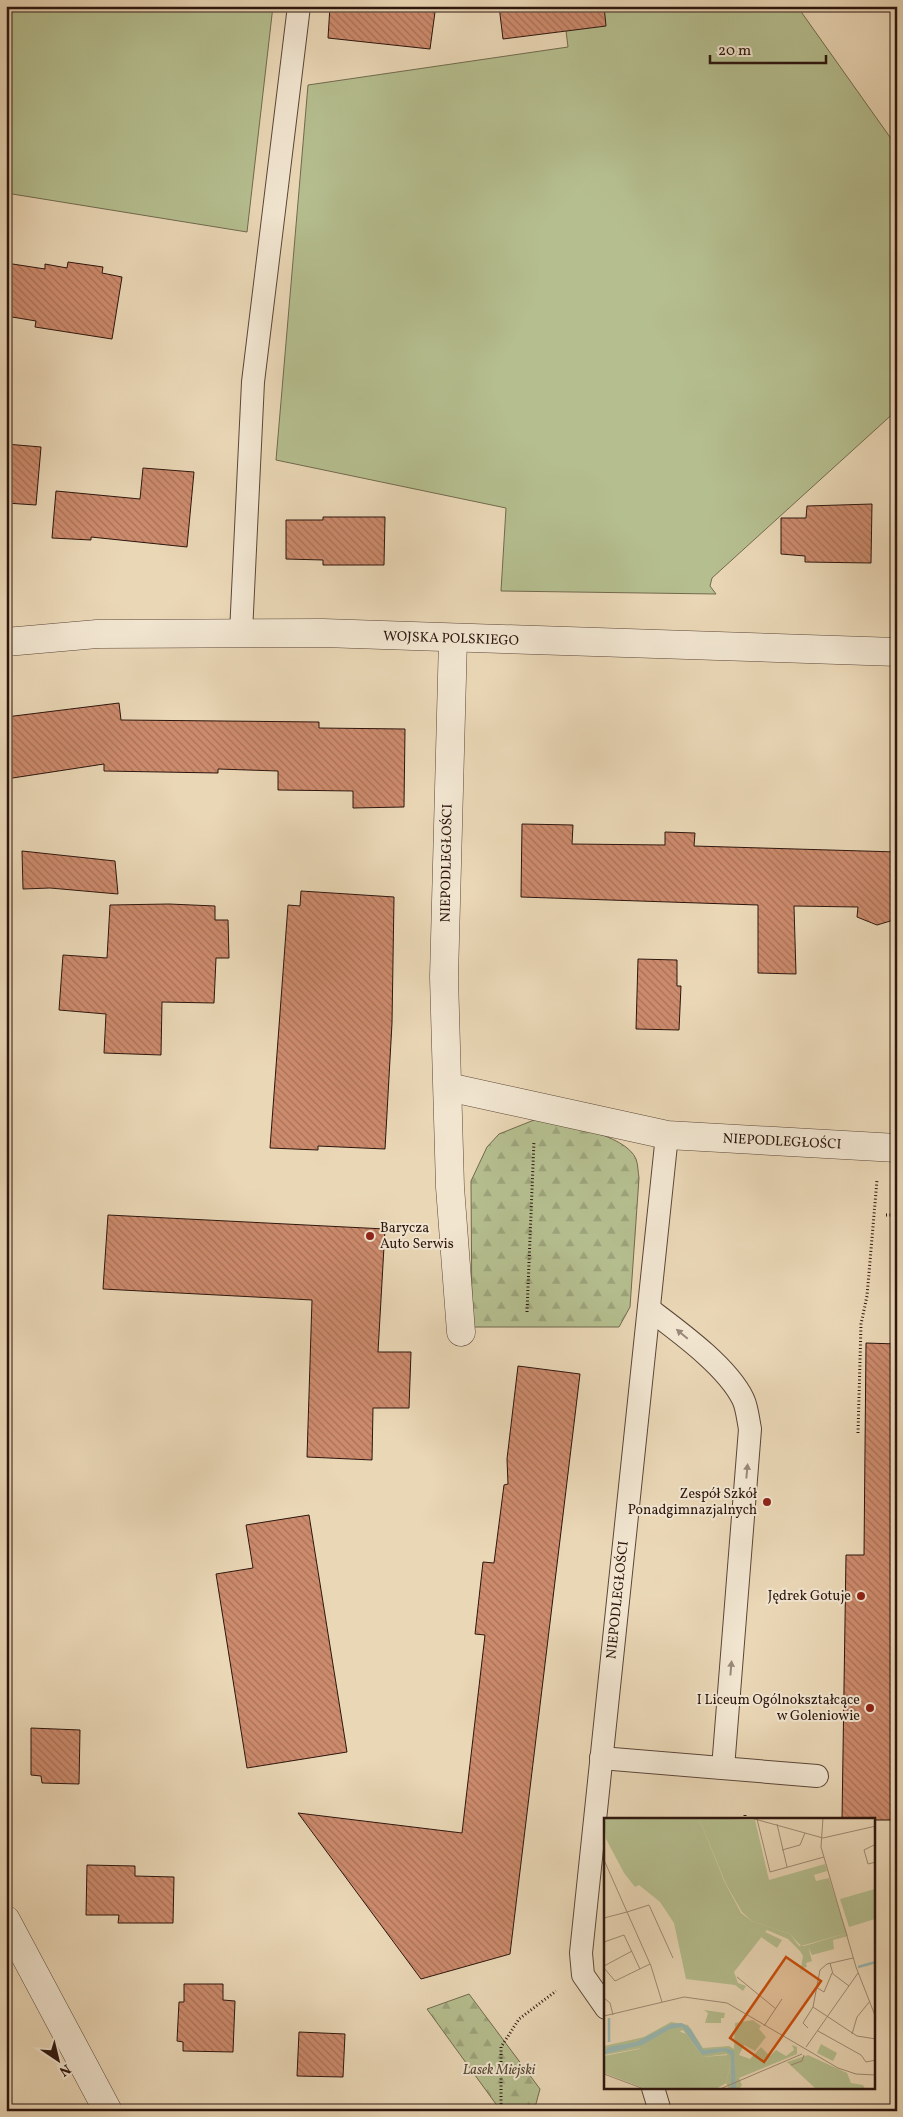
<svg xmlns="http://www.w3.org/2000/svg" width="903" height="2117" viewBox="0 0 903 2117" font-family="Vollkorn,serif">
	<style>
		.green { fill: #b5be8f; stroke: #716a4e }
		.forest { fill: url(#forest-firs); stroke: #716a4e }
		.building { fill: url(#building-back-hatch); stroke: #2d160e }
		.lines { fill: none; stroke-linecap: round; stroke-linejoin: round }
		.service-casing { stroke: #5c4638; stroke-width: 24 }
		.minor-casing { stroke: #5c4638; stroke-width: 29 }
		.tertiary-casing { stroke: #5c4638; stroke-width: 29 }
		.path { stroke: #2d160e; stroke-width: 3; stroke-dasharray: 1 2.5; stroke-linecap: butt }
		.service { stroke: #f1e5d0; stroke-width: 22 }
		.minor { stroke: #f1e5d0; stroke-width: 28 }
		.tertiary { stroke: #f1e5d0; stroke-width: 28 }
		.oneway { fill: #998879 }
		.poi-dot { fill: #8f2418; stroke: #f1e5d0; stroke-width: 2 }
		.labels { text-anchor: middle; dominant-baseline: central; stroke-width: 4; stroke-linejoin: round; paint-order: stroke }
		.street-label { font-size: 14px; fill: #2d160e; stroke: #f1e5d0 }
		.poi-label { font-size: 14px; fill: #2d160e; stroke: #f1e5d0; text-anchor: end }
		.park-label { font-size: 14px; font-style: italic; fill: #564835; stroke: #f1e5d0 }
		.inset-river { fill: none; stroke: #98b8b3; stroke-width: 2.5 }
		.inset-road { fill: none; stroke: #9e8a73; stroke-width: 1 }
		.view { fill: #cc4f0c; fill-opacity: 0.15; stroke: #cc4f0c; stroke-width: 2.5 }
		.inset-edge { fill: none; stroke: #2d160e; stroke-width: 2.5 }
	</style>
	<defs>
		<pattern id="forest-firs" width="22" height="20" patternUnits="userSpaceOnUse" patternTransform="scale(1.25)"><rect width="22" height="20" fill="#b5be8f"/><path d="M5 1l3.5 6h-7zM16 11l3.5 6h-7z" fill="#9ca37a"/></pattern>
		<pattern id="building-back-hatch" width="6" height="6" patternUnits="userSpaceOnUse" patternTransform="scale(1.25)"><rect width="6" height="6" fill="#cd8b6d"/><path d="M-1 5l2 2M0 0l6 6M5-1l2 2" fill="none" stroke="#a77158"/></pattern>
	</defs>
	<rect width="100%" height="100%" fill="#ead7b6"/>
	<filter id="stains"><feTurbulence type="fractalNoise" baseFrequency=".004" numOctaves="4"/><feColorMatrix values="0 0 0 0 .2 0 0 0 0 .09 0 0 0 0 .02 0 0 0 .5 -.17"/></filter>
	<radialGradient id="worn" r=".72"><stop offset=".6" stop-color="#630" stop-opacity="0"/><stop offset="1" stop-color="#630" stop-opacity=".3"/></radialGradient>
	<g class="green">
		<polygon points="6,6 273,6 247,232 6,193"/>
		<polygon points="563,6 797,6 897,147 897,410 712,578 710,586 716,594 501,591 506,508 276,460 308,85 568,47"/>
	</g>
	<g class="forest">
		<path d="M 534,1120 C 558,1122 626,1134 636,1159 C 638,1164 638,1172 639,1178 L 630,1307 L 619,1327 L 472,1327 L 471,1181 L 487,1147 L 499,1134 Z"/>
		<polygon points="469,1994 540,2089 534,2111 501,2111 427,2009"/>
	</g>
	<g class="building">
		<polygon points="330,6 397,6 397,8 435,12 430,49 328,38"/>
		<polygon points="499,6 604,6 606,26 503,39"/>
		<polygon points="68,262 103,267 102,273 122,277 112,339 35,327 36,321 6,316 6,263 45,269 45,264 67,268"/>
		<polygon points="6,444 41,447 36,505 6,503"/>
		<polygon points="143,468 194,472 187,547 91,537 91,540 52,538 56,491 140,499"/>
		<polygon points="872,504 871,563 805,562 805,556 781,554 781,518 806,518 807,506"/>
		<polygon points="323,517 385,517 384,565 323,565 323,560 286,559 286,520 323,520"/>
		<polygon points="119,703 121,720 319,722 319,728 405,729 404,807 353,808 353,791 278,790 278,771 218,769 218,773 104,771 104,764 6,779 6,717"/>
		<polygon points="522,824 573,825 572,844 665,845 665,832 695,833 694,846 897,852 897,919 877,925 857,917 858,907 794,906 796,974 758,973 758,905 521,897"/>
		<polygon points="22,851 115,861 118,894 50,888 23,889"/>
		<polygon points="301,891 394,897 392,1023 385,1149 318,1146 318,1150 270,1148 288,905 300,906"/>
		<polygon points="169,904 215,906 215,920 228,920 229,958 216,958 214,1003 162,1002 161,1055 104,1053 106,1014 59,1010 63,955 107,958 110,905"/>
		<polygon points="638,959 677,960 677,986 681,986 679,1030 636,1029"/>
		<polygon points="108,1215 385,1229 378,1352 411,1352 409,1408 373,1408 372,1460 307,1457 312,1300 103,1289"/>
		<polygon points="866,1343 897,1344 897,1820 842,1820 846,1555 864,1555"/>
		<polygon points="518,1366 580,1374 510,1954 421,1979 298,1813 462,1833 485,1635 475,1634 483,1562 494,1563 504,1485 508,1484 507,1459"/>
		<polygon points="309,1515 347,1752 247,1768 216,1574 253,1568 246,1525"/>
		<polygon points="31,1728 80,1730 79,1784 42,1783 41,1776 31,1775"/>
		<polygon points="87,1865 135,1866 135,1876 174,1877 173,1923 118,1923 119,1915 86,1915"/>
		<polygon points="184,1984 223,1984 223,2000 235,2001 233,2052 183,2051 183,2042 177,2041 179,2002 184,2002"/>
		<polygon points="299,2032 345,2034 343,2077 297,2076"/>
	</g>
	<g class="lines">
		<g class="service-casing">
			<g id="service">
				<polyline points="241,633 253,382 299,6"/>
				<path d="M 649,1309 C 678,1331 727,1366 743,1399 C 747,1407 748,1419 750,1429 L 723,1768"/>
				<polyline points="601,1758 817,1776"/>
				<polyline points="606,2008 583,1975 581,1953 667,1135"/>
				<polyline points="653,2088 660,2111"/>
			</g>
		</g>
		<g class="minor-casing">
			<g id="minor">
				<polyline points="453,639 444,977 450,1187 461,1332"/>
				<polyline points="448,1087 667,1135 897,1148"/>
				<polyline points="6,1920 108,2111"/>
			</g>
		</g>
		<g class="tertiary-casing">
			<polyline id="tertiary" points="6,642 97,634 323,633 897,652"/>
		</g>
		<g class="path">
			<polyline points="886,1215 897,1215"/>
			<polyline points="527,1312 534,1141"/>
			<polyline points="858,1433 861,1324 867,1296 877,1180"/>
			<polyline points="838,1596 845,1596"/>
			<polyline points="745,1815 745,1820"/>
			<polyline points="501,2111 501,2047 519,2019 556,1991"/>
		</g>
		<use href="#service" class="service"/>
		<use href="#minor" class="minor"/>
		<use href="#tertiary" class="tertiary"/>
	</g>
	<defs><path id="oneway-solid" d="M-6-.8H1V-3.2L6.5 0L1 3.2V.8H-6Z" transform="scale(1.25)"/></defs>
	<g class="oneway">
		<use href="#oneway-solid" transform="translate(682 1334) rotate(-140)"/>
		<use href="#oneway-solid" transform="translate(747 1471) rotate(-85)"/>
		<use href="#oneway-solid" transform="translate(731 1668) rotate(-85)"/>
	</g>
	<g class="poi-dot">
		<circle cx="370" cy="1236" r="5"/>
		<circle cx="767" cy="1502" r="5"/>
		<circle cx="861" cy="1596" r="5"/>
		<circle cx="870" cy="1708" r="5"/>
	</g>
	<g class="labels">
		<g class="street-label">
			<text transform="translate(451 639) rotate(2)">WOJSKA POLSKIEGO</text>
			<text transform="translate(447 863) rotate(-89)">NIEPODLEGŁOŚCI</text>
			<text transform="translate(782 1142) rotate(3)">NIEPODLEGŁOŚCI</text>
			<text transform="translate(618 1600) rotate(-84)">NIEPODLEGŁOŚCI</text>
		</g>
		<g class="poi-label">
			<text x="380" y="1228" text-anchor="start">Barycza<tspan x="380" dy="16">Auto Serwis</tspan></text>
			<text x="757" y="1494">Zespół Szkół<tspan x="757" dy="16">Ponadgimnazjalnych</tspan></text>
			<text x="851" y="1596">Jędrek Gotuje</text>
			<text x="860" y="1700">I Liceum Ogólnokształcące<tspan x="860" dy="16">w Goleniowie</tspan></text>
		</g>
		<g class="park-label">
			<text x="499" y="2070">Lasek Miejski</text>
		</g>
	</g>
	<g transform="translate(604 1818)">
		<rect width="271" height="271" fill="#ead7b6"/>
		<path d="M 161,114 L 178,122 L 173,130 L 157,119 ZM 243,115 L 244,118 L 229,122 L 230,131 L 208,137 L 204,129 L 197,129 ZM 149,202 L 157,208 L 155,211 L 162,219 L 151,233 L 140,227 L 135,237 L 146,241 L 157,229 L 166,238 L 172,232 L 182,238 L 190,232 L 188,227 L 193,229 L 193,236 L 135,260 L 138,267 L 135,271 L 125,271 L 122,265 L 126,249 L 123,236 L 99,239 L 79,212 L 38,230 L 0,237 L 0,228 L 40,219 L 67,204 L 84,207 L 99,230 L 125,228 L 130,231 L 131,205 ZM 217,226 L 233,235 L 229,243 L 213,235 ZM 204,237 L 243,255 L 247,265 L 259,267 L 261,271 L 212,271 L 183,244 Z" fill="#b5be8f"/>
		<path d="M 0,0 L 95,0 L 121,65 L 137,95 L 148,103 L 186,116 L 195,128 L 204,128 L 208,143 L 202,145 L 203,149 L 198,150 L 196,156 L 199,138 L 196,133 L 184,121 L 163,112 L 130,154 L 134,165 L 142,168 L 139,173 L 131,167 L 82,161 L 70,105 L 56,84 L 35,67 L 31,69 L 20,55 L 2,21 Z" fill="#b5be8f"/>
		<path d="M 100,192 L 121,195 L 120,200 L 117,200 L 117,205 L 101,205 L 104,195 Z" fill="#b5be8f"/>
		<path d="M 95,0 L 151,2 L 165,62 L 221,46 L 223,53 L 210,57 L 212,63 L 225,60 L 243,115 L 197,128 L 186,116 L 148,103 L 138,94 L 122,66 ZM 271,71 L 271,101 L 245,109 L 236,81 ZM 72,212 L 82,216 L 99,239 L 124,237 L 126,249 L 122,265 L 112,271 L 42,271 L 0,255 L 0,238 L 35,231 Z" fill="#b5be8f"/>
		<path d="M 78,205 L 87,211 L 99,232 L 122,230 L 130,233 L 132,271 L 127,271 L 127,237 L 120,233 L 98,237 L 78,209 L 66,211 L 38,227 L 0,236 L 4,229 L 32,224 L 67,206 Z" fill="#98b8b3"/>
		<path class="inset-river" d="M 254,149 L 272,144M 5,224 L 5,200"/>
		<path class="inset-road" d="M 147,0 L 219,20 L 272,8M 219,0 L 217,29 L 252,149 L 272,200M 153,1 L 166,54 L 220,39M 173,6 L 183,49M 272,26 L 260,32 L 264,46 L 272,44M 178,32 L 196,27 L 201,15M 0,42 L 47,148 L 58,184M 23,94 L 45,87 L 69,140M 0,100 L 23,94M 0,124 L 20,117 L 36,151M 226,145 L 229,156 L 245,168M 0,148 L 28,133M 0,150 L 11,163 L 46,146M 133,159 L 172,191M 212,169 L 220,174 L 228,155M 0,180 L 6,185 L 9,197M 209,189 L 253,218 L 272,221M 0,198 L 80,179 L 123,185 L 234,250 L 252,256 L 272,257M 160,208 L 178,181M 204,210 L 199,205 L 209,189 L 216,152 L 223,146 L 249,140M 214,213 L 257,237 L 262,244 L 272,242M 248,216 L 253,199 L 266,183M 202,229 L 254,155M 187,247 L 198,243 L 200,237M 0,256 L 40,271M 116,271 L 198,236"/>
		<path class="view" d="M 182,139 L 217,163 L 160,244 L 126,220 Z"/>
		<rect width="271" height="271" class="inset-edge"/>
	</g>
	<rect width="903" height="2117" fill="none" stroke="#ead7b6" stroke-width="25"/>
	<rect x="8" y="8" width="888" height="2102" fill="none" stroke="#2d160e" stroke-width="2.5"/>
	<rect x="12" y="12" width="878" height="2092" fill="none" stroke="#2d160e"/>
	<g transform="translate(58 2060) rotate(145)" stroke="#f1e5d0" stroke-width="4" paint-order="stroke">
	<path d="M0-4L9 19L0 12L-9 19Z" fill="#2d160e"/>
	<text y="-8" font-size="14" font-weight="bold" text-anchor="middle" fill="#2d160e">N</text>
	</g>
	<path d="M710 55v8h116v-8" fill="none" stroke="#2d160e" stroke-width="2.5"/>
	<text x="718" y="55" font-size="15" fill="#2d160e" stroke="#f1e5d0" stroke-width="4" paint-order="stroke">20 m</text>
	<rect width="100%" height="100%" filter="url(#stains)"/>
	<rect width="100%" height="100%" fill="url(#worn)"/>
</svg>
